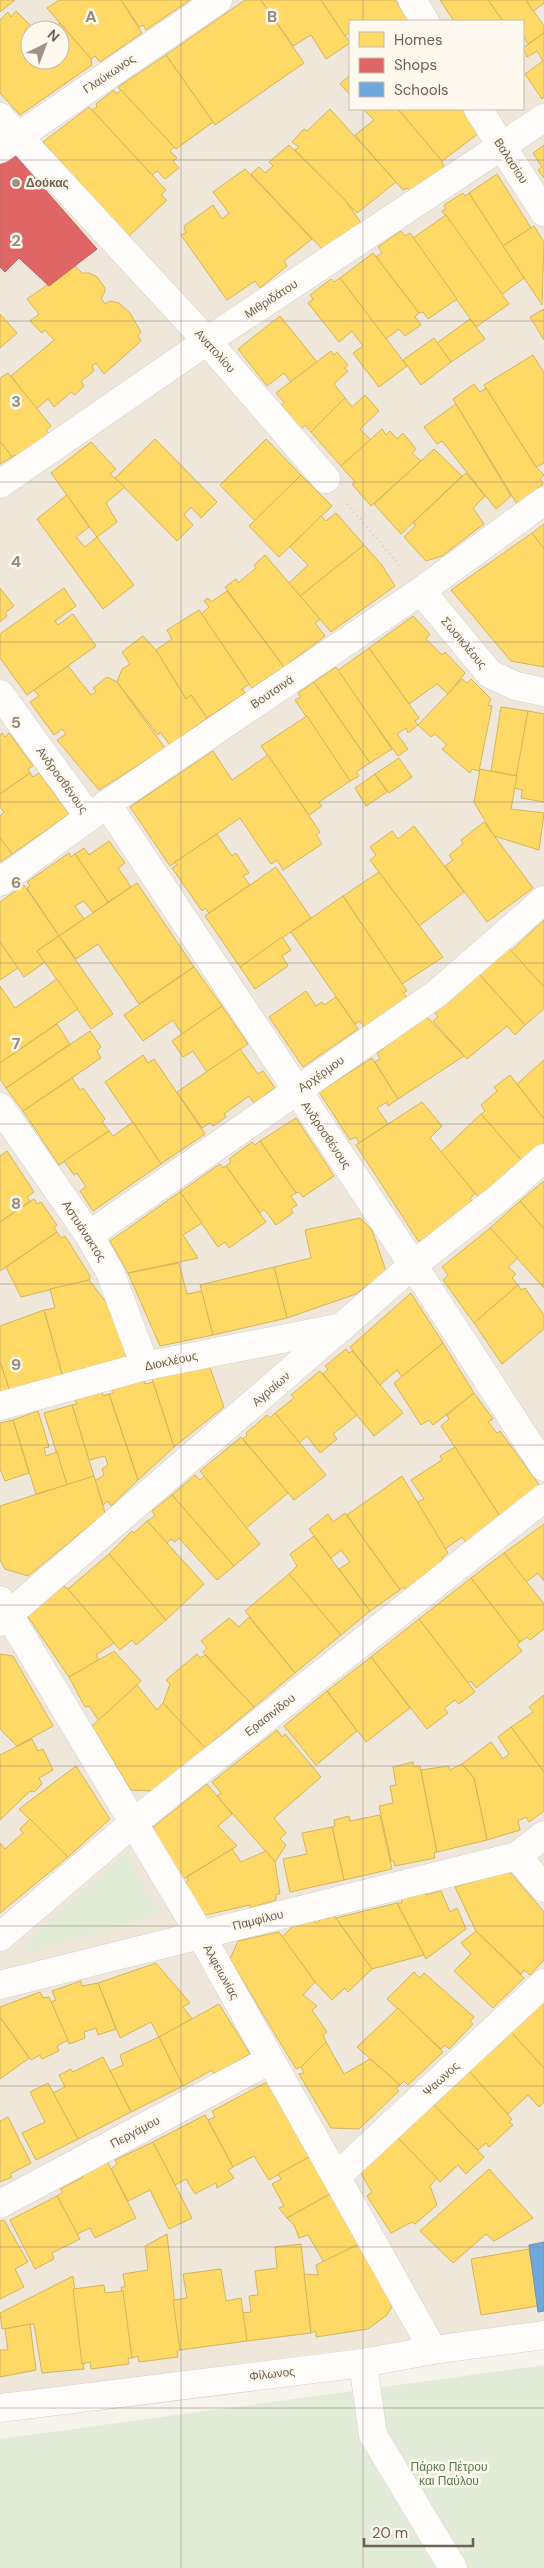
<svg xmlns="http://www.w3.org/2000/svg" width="544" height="2568" viewBox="0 0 544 2568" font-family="'DM Sans',sans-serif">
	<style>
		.residential { fill: #eee7da; fill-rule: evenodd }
		.green { fill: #e2ecd8 }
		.homes { fill: #ffd966; stroke: #d4b45f }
		.shops { fill: #e06666; stroke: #bf645f }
		.schools { fill: #6fa8dc; stroke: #7092b2 }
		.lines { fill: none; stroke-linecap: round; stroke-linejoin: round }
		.minor-casing { stroke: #d5d0ca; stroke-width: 29 }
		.path { stroke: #d7d1cc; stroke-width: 3; stroke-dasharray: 1 4; stroke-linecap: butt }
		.minor { stroke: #fefdfc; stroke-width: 28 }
		.grid { fill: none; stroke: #97897b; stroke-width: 1; stroke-opacity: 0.55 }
		.poi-dot { fill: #a09386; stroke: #fdf9ee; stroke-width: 2 }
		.labels { text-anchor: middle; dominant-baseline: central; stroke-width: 5; stroke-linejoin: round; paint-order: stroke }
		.street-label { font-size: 12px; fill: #715f4f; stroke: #fdf9ee }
		.poi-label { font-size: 12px; font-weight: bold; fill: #715f4f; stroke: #fdf9ee; text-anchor: start }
		.park-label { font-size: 12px; fill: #547b4b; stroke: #fdf9ee }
		.grid-label { font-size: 16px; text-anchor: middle; font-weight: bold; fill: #97897b; stroke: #fdf9ee; stroke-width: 5; stroke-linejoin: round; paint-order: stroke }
	</style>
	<rect width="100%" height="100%" fill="#f6f3ec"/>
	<path class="residential" d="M 0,0 L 544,0 L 544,2324 L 0,2395 ZM 350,21 L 523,21 L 523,109 L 350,109 ZM 30,30 L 60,30 L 60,60 L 30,60 Z"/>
	<g class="green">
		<polygon points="125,1853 159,1914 31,1952 27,1948 26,1943"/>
		<polygon points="544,2365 544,2568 0,2568 0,2439"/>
	</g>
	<g class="homes">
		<polygon points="0,0 15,0 0,12"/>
		<polygon points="59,0 121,0 142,33 100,62 95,56 91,59 47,8"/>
		<polygon points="121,0 190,0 146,30 143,25 139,27"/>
		<polygon points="245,0 261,0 304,63 215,125 166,55"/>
		<polygon points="261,0 321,0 350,43 326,59 311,35 293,46"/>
		<polygon points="321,0 395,0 409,21 350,21 350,32 345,36"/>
		<polygon points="440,0 488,0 503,21 454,21"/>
		<polygon points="488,0 526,0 544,26 544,33 528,44 523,35 523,21 503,21"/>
		<polygon points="526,0 544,0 544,3 533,11"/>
		<polygon points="16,11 31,26 25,31 30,37 30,60 60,60 60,30 50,30 60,23 91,59 92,65 20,115 0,93 0,20 8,12 11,17"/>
		<polygon points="544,33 544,97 542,99 525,74 543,61 537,51 527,57 523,48"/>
		<polygon points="166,55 213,122 176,149 118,87"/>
		<polygon points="350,75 350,95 340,84"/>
		<polygon points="114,90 116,94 121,90 174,147 170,151 177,158 173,161 179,168 165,179 157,171 152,175 92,110 97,107 96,104"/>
		<polygon points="89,107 166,190 161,195 167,200 128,237 43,142"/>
		<polygon points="330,109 396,182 357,213 295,150 299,147 292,142 304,129 307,131"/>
		<polygon points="363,109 398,109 442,161 444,168 411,192 408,188 403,190 355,135 374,120"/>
		<polygon points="398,109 463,109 479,133 442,161"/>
		<polygon points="289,145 345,200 362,224 324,251 251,174 259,167 265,173 273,166 269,162"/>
		<polygon points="544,145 544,178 538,170 542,167 533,153"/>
		<polygon points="245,169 312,239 284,261 287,266 260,288 255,281 227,300 181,235 186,233 184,226 213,205 222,219 229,213 213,192"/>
		<polygon points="497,174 531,228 503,246 469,193"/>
		<polygon points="463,193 465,196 469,193 524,278 501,295 442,211 446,209 444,205"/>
		<polygon points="446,215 509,304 476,327 413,238"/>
		<polygon points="534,226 544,242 542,305 503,246"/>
		<polygon points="401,231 405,236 410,233 457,299 428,319 423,312 419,313 376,257 382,253 378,247"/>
		<polygon points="373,253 419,313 415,317 421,325 405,336 399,329 386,339 340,278"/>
		<polygon points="75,266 82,273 89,273 97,277 105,288 105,292 101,298 105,304 110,301 119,303 130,313 141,332 138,336 141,341 104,374 96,363 92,366 94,371 81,381 84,386 75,395 71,392 54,407 48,399 36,409 11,376 54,340 45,330 42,333 30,321 39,314 27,299"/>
		<polygon points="340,278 407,366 379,387 353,353 363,346 352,331 339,342 308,303 313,299 310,295 331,279 334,282"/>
		<polygon points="544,309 544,340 530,317"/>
		<polygon points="0,314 17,333 0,348"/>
		<polygon points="280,316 317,362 291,382 284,373 267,386 238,349"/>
		<polygon points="470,319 485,339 451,362 437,343"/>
		<polygon points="434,338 451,362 421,385 403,360"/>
		<polygon points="331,351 334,355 337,352 348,365 344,368 348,371 334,384 345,398 311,432 305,425 301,429 280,407 284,402 276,393"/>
		<polygon points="533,355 544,373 544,463 536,467 484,385"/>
		<polygon points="8,373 51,426 46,430 50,435 19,460 15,455 12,457 0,441 0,378"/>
		<polygon points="474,384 480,392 486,388 536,467 544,475 540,479 543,484 517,504 453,399"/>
		<polygon points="365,395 379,411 360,429 371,440 341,466 311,432 345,398 352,407"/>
		<polygon points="456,404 511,496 496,509 442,441 437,444 424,427"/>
		<polygon points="382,429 386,435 390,431 397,439 403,433 416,449 412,453 421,461 371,506 352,484 355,482 341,466"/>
		<polygon points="155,439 217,502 201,518 191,507 184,515 193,525 177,541 115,478"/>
		<polygon points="266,439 301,475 255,521 220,485"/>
		<polygon points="0,441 12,457 0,464"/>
		<polygon points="91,442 116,469 110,474 125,487 106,503 117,522 97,537 51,473"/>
		<polygon points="434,449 462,476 401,534 374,504"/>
		<polygon points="466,473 485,496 473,508 484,524 442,556 426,561 404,537 416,525 413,523"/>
		<polygon points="301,475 332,506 279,557 249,526"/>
		<polygon points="67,495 89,527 76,537 85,547 97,537 134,585 103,609 37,519"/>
		<polygon points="336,513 364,545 300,596 289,583 308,565 290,547 321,516 326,521"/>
		<polygon points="544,524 544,549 532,533"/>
		<polygon points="532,533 544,549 544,667 511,661 451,590"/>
		<polygon points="364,545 381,564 395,586 331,632 300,596"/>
		<polygon points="265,555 320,619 315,623 325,636 284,667 225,587 236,579 238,583 256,568 254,565"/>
		<polygon points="0,588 14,606 5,613 7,616 0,622"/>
		<polygon points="64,588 76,606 55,621 58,625 73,614 96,646 27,695 0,658 0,634"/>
		<polygon points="227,591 284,667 252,688 201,614 209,607 204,601 208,598 211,602"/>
		<polygon points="199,610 249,684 242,689 245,693 207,718 191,695 186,699 156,650 172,639 167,630"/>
		<polygon points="413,616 430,634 426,639 442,655 445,652 465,673 448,694 437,684 409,704 369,648"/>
		<polygon points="143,636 156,650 186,699 191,695 207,718 170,745 160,732 158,735 117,682 122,669 130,664 122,652"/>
		<polygon points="369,648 419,718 415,721 418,725 408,733 406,728 397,734 408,749 398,756 337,671"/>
		<polygon points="68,666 91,695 96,692 93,688 107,677 117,682 165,748 99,790 57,740 66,734 62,729 54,735 30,702 39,696 34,690"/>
		<polygon points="336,667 392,749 370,763 314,682"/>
		<polygon points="462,679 467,683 471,679 491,699 488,705 492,706 479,771 472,769 470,773 442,749 447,745 435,734 431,737 418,725"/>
		<polygon points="314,682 370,763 356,772 359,776 350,781 295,700 301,697 298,693"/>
		<polygon points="501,707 528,711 517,776 491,771"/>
		<polygon points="528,711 544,714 544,802 521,798 522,790 514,788"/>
		<polygon points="307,716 350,781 319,802 322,806 309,815 261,746"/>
		<polygon points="2,733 5,737 9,733 33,766 28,769 30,773 0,794 0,735"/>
		<polygon points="213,751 232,780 268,755 320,832 316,835 322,844 283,870 277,860 271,864 240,818 170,866 130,807"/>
		<polygon points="399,758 412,777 389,793 375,774"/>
		<polygon points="480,769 517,776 511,809 544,813 539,850 494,836 474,802"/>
		<polygon points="30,773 33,777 39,773 69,814 12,854 0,838 0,816 4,812 0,807 0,794"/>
		<polygon points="375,774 387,792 366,806 355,788"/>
		<polygon points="484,822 533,888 487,922 445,866 453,860 449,855 463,844 461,840"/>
		<polygon points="414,826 464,892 419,926 370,860 376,855 370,847 392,831 398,839"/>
		<polygon points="217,834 232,856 236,853 249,873 243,876 250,885 209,913 205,908 202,911 172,868 177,865 175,862"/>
		<polygon points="0,838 12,854 0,862"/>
		<polygon points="109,841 125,863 118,868 131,887 108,902 75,854 84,848 89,855"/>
		<polygon points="69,853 71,857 75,854 108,902 93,913 84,901 75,906 84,919 59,936 27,888 30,886 27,882"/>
		<polygon points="276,867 311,918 240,967 205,916"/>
		<polygon points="379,872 443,957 402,984 343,896"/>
		<polygon points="137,883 194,967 139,1004 98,944 76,959 59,936"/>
		<polygon points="24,885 59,936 37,951 45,962 24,977 0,942 0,902"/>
		<polygon points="343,896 407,991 403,993 407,997 364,1027 360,1021 355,1024 291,932"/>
		<polygon points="544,920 544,987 511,951"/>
		<polygon points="59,936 113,1014 91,1029 37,951"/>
		<polygon points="282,937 291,950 282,956 288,966 255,989 240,967"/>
		<polygon points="0,942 18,968 0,980"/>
		<polygon points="507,946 544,987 544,1009 525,1025 478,973"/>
		<polygon points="194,967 222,1006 182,1034 173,1020 143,1041 124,1015"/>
		<polygon points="478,973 525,1025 515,1035 507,1026 467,1059 433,1021 438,1017 434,1011"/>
		<polygon points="57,979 78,1009 0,1063 0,986 15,1008"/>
		<polygon points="306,991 316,1006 322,1002 324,1005 336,997 358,1029 303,1067 269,1017"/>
		<polygon points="222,1006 248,1044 207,1072 193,1051 183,1057 172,1041"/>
		<polygon points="426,1016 464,1056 398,1099 375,1062 380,1059 377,1053"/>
		<polygon points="57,1024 70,1044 6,1088 0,1079 0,1063"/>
		<polygon points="90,1031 101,1047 97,1051 101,1058 23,1111 6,1088"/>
		<polygon points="240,1049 258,1074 263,1071 275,1088 254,1103 249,1096 224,1114 226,1117 213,1126 210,1123 202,1128 177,1092"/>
		<polygon points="143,1055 148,1063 154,1059 205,1134 161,1164 105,1082"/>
		<polygon points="372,1058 398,1099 388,1106 387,1102 377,1108 388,1124 359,1143 356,1137 350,1140 319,1092"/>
		<polygon points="544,1060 544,1119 517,1084"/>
		<polygon points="510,1075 544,1119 544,1142 522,1161 481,1114 485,1111 481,1105 497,1091 494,1087"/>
		<polygon points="72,1078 80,1090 83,1088 105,1119 102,1122 109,1131 59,1165 23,1111"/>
		<polygon points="422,1102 442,1126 430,1138 475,1193 470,1199 473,1202 419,1242 356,1145"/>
		<polygon points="481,1114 522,1161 480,1199 441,1152"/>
		<polygon points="296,1118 334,1176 303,1197 299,1192 296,1193 260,1141"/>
		<polygon points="133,1122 161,1164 93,1211 80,1191 86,1187 77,1173 74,1175 64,1161 109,1131 113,1136"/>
		<polygon points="260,1141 296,1193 291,1196 297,1205 291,1209 293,1213 276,1225 264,1209 260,1213 226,1166 231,1162 229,1159 252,1142 255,1145"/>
		<polygon points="7,1151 34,1192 27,1197 30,1201 0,1222 0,1156"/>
		<polygon points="220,1164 223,1168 226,1166 266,1222 229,1248 225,1242 218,1247 180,1192"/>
		<polygon points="544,1181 544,1229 520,1201"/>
		<polygon points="180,1192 202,1223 183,1235 198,1258 128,1273 110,1241"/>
		<polygon points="34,1199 37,1204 41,1202 57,1225 54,1228 57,1232 0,1271 0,1222"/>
		<polygon points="520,1201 544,1229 544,1288 490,1228"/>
		<polygon points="360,1218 372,1230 386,1271 356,1294 287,1318 274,1267 311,1258 305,1230"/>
		<polygon points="490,1228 518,1258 508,1267 516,1274 512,1278 518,1285 474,1323 443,1280 448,1275 442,1267"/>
		<polygon points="57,1232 61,1238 65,1236 90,1276 89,1280 21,1297 6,1267"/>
		<polygon points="179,1263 187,1294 202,1291 213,1335 160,1346 128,1273"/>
		<polygon points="274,1267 287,1318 213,1335 200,1285"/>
		<polygon points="89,1280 109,1306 128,1362 64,1381 44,1310 55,1308 50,1289"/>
		<polygon points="518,1285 521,1290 525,1288 544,1315 544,1329 502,1364 474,1323"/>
		<polygon points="411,1293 443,1343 402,1377 397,1370 380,1385 350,1347"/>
		<polygon points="44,1310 64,1381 11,1395 0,1362 0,1326"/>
		<polygon points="443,1343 474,1393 433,1425 429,1420 421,1425 394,1383"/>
		<polygon points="346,1349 349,1353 352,1351 403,1413 374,1436 323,1374 328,1369 325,1366"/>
		<polygon points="0,1362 11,1395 0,1398"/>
		<polygon points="208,1362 224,1407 174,1447 151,1376"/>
		<polygon points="320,1371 357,1415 333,1434 337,1439 320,1453 307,1436 299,1443 275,1413 294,1398 291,1395"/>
		<polygon points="143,1379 145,1384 153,1382 174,1447 138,1480 109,1394 114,1393 112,1388"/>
		<polygon points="102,1391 103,1396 109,1394 138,1480 111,1506 108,1501 103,1505 95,1481 104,1475 102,1469 108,1465 105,1456 89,1460 72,1405 77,1404 75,1399"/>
		<polygon points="474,1393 493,1419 488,1422 497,1433 500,1431 540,1486 501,1518 441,1426 449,1419 447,1415"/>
		<polygon points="72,1405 94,1476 67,1485 44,1413"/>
		<polygon points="38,1411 49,1447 44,1448 46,1456 57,1452 67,1485 36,1494 13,1420"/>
		<polygon points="275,1413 326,1475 294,1500 243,1439 247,1435 246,1433 267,1415 270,1418"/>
		<polygon points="13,1420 29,1473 5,1481 0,1469 0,1423"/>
		<polygon points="241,1437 288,1493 246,1528 200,1471"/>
		<polygon points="455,1447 501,1518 466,1542 462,1537 445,1549 417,1502 424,1499 411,1480 442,1460 440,1456"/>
		<polygon points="195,1475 200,1480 204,1476 260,1544 234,1566 172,1495"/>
		<polygon points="94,1476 105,1513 28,1576 5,1569 0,1560 0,1506"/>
		<polygon points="402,1476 448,1553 442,1558 445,1561 406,1590 404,1587 400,1590 347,1515"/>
		<polygon points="172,1495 234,1566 217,1580 179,1538 175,1542 171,1539 167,1543 147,1521 155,1516 152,1511"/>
		<polygon points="345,1513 400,1590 370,1611 339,1569 350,1562 341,1550 331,1558 309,1529 328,1514 333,1522"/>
		<polygon points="147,1521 204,1584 166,1620 109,1554 132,1531 134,1533"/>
		<polygon points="544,1524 544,1581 538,1573 526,1582 504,1553"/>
		<polygon points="314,1536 370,1611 341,1635 289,1574 297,1566 290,1554"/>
		<polygon points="504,1553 544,1604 544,1629 530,1640 527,1637 520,1642 471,1578"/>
		<polygon points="109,1554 166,1620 136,1645 132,1640 120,1650 68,1589"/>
		<polygon points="289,1574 341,1635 295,1673 245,1611"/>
		<polygon points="471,1578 520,1642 517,1645 522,1651 476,1688 471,1681 468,1683 419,1619"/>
		<polygon points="62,1585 68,1589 114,1643 96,1655 99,1660 69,1677 26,1614"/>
		<polygon points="249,1617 295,1673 254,1707 203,1652 207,1648 201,1641 229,1618 239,1627"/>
		<polygon points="419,1619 475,1692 459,1704 455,1700 444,1708 448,1713 427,1729 371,1657"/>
		<polygon points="114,1651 141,1681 99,1721 89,1706 85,1707 69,1677"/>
		<polygon points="0,1654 13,1656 53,1726 17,1746 0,1729"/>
		<polygon points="197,1654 200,1658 205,1655 254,1707 205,1748 163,1703 170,1684 166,1680"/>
		<polygon points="371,1657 410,1708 366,1742 327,1691"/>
		<polygon points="137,1685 157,1710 163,1703 205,1748 153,1791 131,1790 92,1726"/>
		<polygon points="327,1691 357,1731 316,1765 284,1726"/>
		<polygon points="544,1695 544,1772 511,1727 533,1712 529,1707"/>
		<polygon points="511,1727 544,1772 544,1811 529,1822 526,1817 518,1821 520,1830 487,1840 474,1778 462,1764 491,1742 503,1759 509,1754 498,1737"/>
		<polygon points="277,1730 282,1737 285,1734 321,1777 274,1818 286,1833 280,1839 286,1845 275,1862 217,1796 221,1793 212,1782"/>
		<polygon points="32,1739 38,1751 43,1749 53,1770 39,1778 42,1784 34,1792 30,1791 0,1820 0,1755"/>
		<polygon points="413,1762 414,1767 420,1766 437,1852 434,1853 435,1858 395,1866 394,1861 391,1861 379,1806 393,1803 390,1786 396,1785 393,1767"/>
		<polygon points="462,1764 474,1778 487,1840 437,1852 421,1770 448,1766 450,1770"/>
		<polygon points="76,1766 110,1819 68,1857 19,1809"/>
		<polygon points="207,1784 232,1814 218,1826 237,1846 183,1879 152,1828"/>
		<polygon points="380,1815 392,1869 344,1880 332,1827 335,1826 334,1820 349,1816 350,1821"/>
		<polygon points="30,1819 68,1857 0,1913 0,1843 5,1849 23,1833 20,1829"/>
		<polygon points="332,1827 344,1880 290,1892 283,1859 307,1854 302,1833"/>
		<polygon points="232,1849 241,1862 266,1851 275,1862 280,1894 276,1894 276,1900 250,1908 250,1905 201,1916 183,1884 188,1881 187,1877"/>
		<polygon points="509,1871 544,1912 544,1960 530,1975 524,1970 521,1974 476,1931 455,1887"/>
		<polygon points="425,1891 426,1895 441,1891 450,1912 457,1908 466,1929 426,1959 397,1903 402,1903 401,1898"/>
		<polygon points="397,1903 424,1955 372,1969 336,1918"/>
		<polygon points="333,1914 372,1969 348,1992 345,1988 332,2000 315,1982 282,1937 296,1923 305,1918 317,1923 324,1916 328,1919"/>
		<polygon points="476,1931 524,1978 493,2008 454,1971 471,1954 461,1943"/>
		<polygon points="279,1932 315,1982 303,1995 317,2006 312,2010 327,2032 323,2035 326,2042 301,2067 296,2069 230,1959 238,1941"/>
		<polygon points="156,1963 190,2003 183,2007 192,2019 159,2037 151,2022 120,2038 98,1983"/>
		<polygon points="414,1972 420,1978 424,1973 474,2017 470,2021 473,2024 449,2049 445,2045 441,2049 387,1999"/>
		<polygon points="81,1981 82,1986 98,1983 116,2029 98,2035 96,2028 84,2032 85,2038 69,2044 51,2002 56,2000 52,1991"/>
		<polygon points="40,1992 43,1998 49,1997 68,2040 57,2046 59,2051 42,2059 40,2055 31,2060 0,2017 0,2007"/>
		<polygon points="544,2002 544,2068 511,2032"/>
		<polygon points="219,2004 250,2054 214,2074 212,2070 183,2086 159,2037"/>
		<polygon points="398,2008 443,2052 408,2085 404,2081 400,2085 357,2047"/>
		<polygon points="0,2017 29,2058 0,2079"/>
		<polygon points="511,2032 544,2068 544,2102 539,2107 528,2095 508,2114 469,2071"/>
		<polygon points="159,2037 183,2086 131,2112 110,2071 123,2065 120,2055"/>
		<polygon points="326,2042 344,2074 370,2059 400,2085 396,2088 399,2091 359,2129 331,2128 299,2074 304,2073 301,2067"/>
		<polygon points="103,2057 131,2112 78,2139 53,2093 65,2087 59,2075 71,2069 73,2072"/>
		<polygon points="469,2071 512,2119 509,2122 513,2125 489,2147 486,2143 478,2150 433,2104"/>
		<polygon points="267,2082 309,2157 269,2180 254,2156 233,2167 208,2120 215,2117 212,2111"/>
		<polygon points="48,2083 78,2139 36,2160 22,2133 45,2122 30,2092"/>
		<polygon points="433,2104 484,2157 466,2174 458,2165 440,2182 398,2138"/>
		<polygon points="205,2115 233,2167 228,2170 234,2178 217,2188 216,2183 195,2194 186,2179 175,2185 153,2142"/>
		<polygon points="8,2117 31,2163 10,2174 12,2177 0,2182 0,2121"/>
		<polygon points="398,2138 437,2178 430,2186 437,2205 415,2224 412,2222 391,2233 367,2196 372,2192 360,2172"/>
		<polygon points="153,2142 192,2218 169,2229 150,2190 128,2201 111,2169 117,2164 115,2160"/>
		<polygon points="309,2157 330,2194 287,2218 279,2208 284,2206 272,2184 281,2179 278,2174"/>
		<polygon points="107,2161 136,2218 95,2238 90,2228 77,2234 57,2196 63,2192 60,2189 83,2177 81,2174"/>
		<polygon points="489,2169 533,2218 494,2241 486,2234 453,2263 420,2231"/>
		<polygon points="330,2194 359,2244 324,2262 308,2235 299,2238 294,2225 287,2218"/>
		<polygon points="57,2196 80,2239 52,2253 54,2259 35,2269 10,2220"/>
		<polygon points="4,2220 28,2262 15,2269 24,2287 0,2299 0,2221"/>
		<polygon points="167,2234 180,2350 177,2351 178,2357 139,2362 138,2356 132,2358 121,2287 125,2287 123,2274 148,2270 145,2246"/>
		<polygon points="301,2244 311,2333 247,2341 242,2313 251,2312 249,2296 258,2295 255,2271 277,2268 275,2247"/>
		<polygon points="359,2244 394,2303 387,2315 368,2329 316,2337 316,2331 311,2333 304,2274 318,2275 316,2265"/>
		<polygon points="529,2249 538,2306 481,2315 471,2259"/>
		<polygon points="221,2269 226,2301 241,2298 247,2341 180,2350 173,2300 187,2298 183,2274"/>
		<polygon points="73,2276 84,2369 42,2373 34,2324 2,2329 0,2313"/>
		<polygon points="104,2285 105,2293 123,2291 132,2358 128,2358 129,2364 91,2369 90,2362 82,2364 73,2289"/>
		<polygon points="30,2324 36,2370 0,2377 0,2350 8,2350 5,2329"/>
	</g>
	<polygon class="shops" points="14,154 97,249 49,286 19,258 5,272 0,267 0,165"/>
	<polygon class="schools" points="544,2242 544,2311 538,2312 529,2245"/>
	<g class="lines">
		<g class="minor-casing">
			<g id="minor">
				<polyline points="412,0 425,21"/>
				<polyline points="478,109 544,212"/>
				<polyline points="0,117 207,341 326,479"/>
				<polyline points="0,149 218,0"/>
				<polyline points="0,484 207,341 544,118"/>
				<polyline points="421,591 490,674 516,686 544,692"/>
				<polyline points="0,694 89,817"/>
				<polyline points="107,804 413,1265 544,1467"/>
				<polyline points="0,882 107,804 421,591 544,501"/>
				<polyline points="0,1107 89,1235 110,1272 145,1366"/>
				<polyline points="89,1235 436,994 544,900"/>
				<polyline points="0,1406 145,1366 342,1327"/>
				<polyline points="0,1600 200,1934 433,2350"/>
				<polyline points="0,1622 413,1265 500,1197 544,1158"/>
				<polyline points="517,1856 544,1888"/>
				<polyline points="0,1937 133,1823 544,1498"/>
				<polyline points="0,1985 517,1856 544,1835"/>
				<polyline points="337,2176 544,1983"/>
				<polyline points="0,2204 270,2060"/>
				<polyline points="363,2363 373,2435 453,2568"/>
				<polyline points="0,2408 363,2363 433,2350 544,2335"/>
			</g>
		</g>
		<polyline class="path" points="347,504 400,566"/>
		<use href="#minor" class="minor"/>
	</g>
	<path class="grid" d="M 181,0 L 181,2568M 363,0 L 363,21M 363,109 L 363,2568M 0,160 L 544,160M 0,321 L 544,321M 0,482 L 544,482M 0,642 L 544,642M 0,802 L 544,802M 0,963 L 544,963M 0,1124 L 544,1124M 0,1284 L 544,1284M 0,1445 L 544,1445M 0,1605 L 544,1605M 0,1766 L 544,1766M 0,1926 L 544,1926M 0,2086 L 544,2086M 0,2247 L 544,2247M 0,2408 L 544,2408"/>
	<circle class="poi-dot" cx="16" cy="183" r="5"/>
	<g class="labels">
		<g class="street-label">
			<text transform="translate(109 74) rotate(-34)">Γλαύκωνος</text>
			<text transform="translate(511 161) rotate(57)">Βαλασίου</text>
			<text transform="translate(271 299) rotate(-33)">Μιθριδάτου</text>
			<text transform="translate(215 351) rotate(48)">Ανατολίου</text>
			<text transform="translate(464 643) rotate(50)">Σωσικλέους</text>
			<text transform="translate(272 692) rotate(-34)">Βουτσινά</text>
			<text transform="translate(62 780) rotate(54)">Ανδροσθένους</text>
			<text transform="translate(321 1074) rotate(-35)">Αρχέρμου</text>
			<text transform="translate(326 1135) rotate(56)">Ανδροσθένους</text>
			<text transform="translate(84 1231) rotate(57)">Αστυάνακτος</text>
			<text transform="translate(171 1361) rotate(-12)">Διοκλέους</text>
			<text transform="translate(271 1389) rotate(-41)">Αγραίων</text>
			<text transform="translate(270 1715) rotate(-38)">Ερασινίδου</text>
			<text transform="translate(258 1920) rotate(-14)">Παμφίλου</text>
			<text transform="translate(221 1972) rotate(61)">Αλφειωνίας</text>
			<text transform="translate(441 2079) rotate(-43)">Ψαωνος</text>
			<text transform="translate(135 2132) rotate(-28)">Περγάμου</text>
			<text transform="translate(272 2374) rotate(-7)">Φίλωνος</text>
		</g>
		<g class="poi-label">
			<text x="26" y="183">Δούκας</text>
		</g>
		<g class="park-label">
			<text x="449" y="2467">Πάρκο Πέτρου<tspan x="449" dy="14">και Παύλου</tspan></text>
		</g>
	</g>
	<g class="grid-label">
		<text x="91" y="22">A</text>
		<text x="272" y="22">B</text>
		<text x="16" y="246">2</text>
		<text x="16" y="407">3</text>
		<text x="16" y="567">4</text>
		<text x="16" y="728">5</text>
		<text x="16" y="888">6</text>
		<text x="16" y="1049">7</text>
		<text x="16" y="1209">8</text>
		<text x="16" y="1370">9</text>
	</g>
	<rect x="349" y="20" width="175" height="90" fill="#fdf9ee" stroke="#c5bbae"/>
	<rect x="359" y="32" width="25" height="15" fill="#ffd966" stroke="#c5bbae"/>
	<text x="394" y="45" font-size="15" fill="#715f4f">Homes</text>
	<rect x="359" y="58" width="25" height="15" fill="#e06666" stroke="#c5bbae"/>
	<text x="394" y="70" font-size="15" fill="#715f4f">Shops</text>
	<rect x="359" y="82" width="25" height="15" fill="#6fa8dc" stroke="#c5bbae"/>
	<text x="394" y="95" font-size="15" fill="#715f4f">Schools</text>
	<g transform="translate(45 45) rotate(42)"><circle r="24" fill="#fdf9ee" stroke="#c5bbae"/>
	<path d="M0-4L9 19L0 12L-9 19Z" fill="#a09386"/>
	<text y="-8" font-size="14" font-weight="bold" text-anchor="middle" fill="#715f4f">N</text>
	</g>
	<path d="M364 2538v8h109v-8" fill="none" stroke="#715f4f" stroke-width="2.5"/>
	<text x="372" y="2538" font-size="15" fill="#715f4f" stroke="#fdf9ee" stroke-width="4" paint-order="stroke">20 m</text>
</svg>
